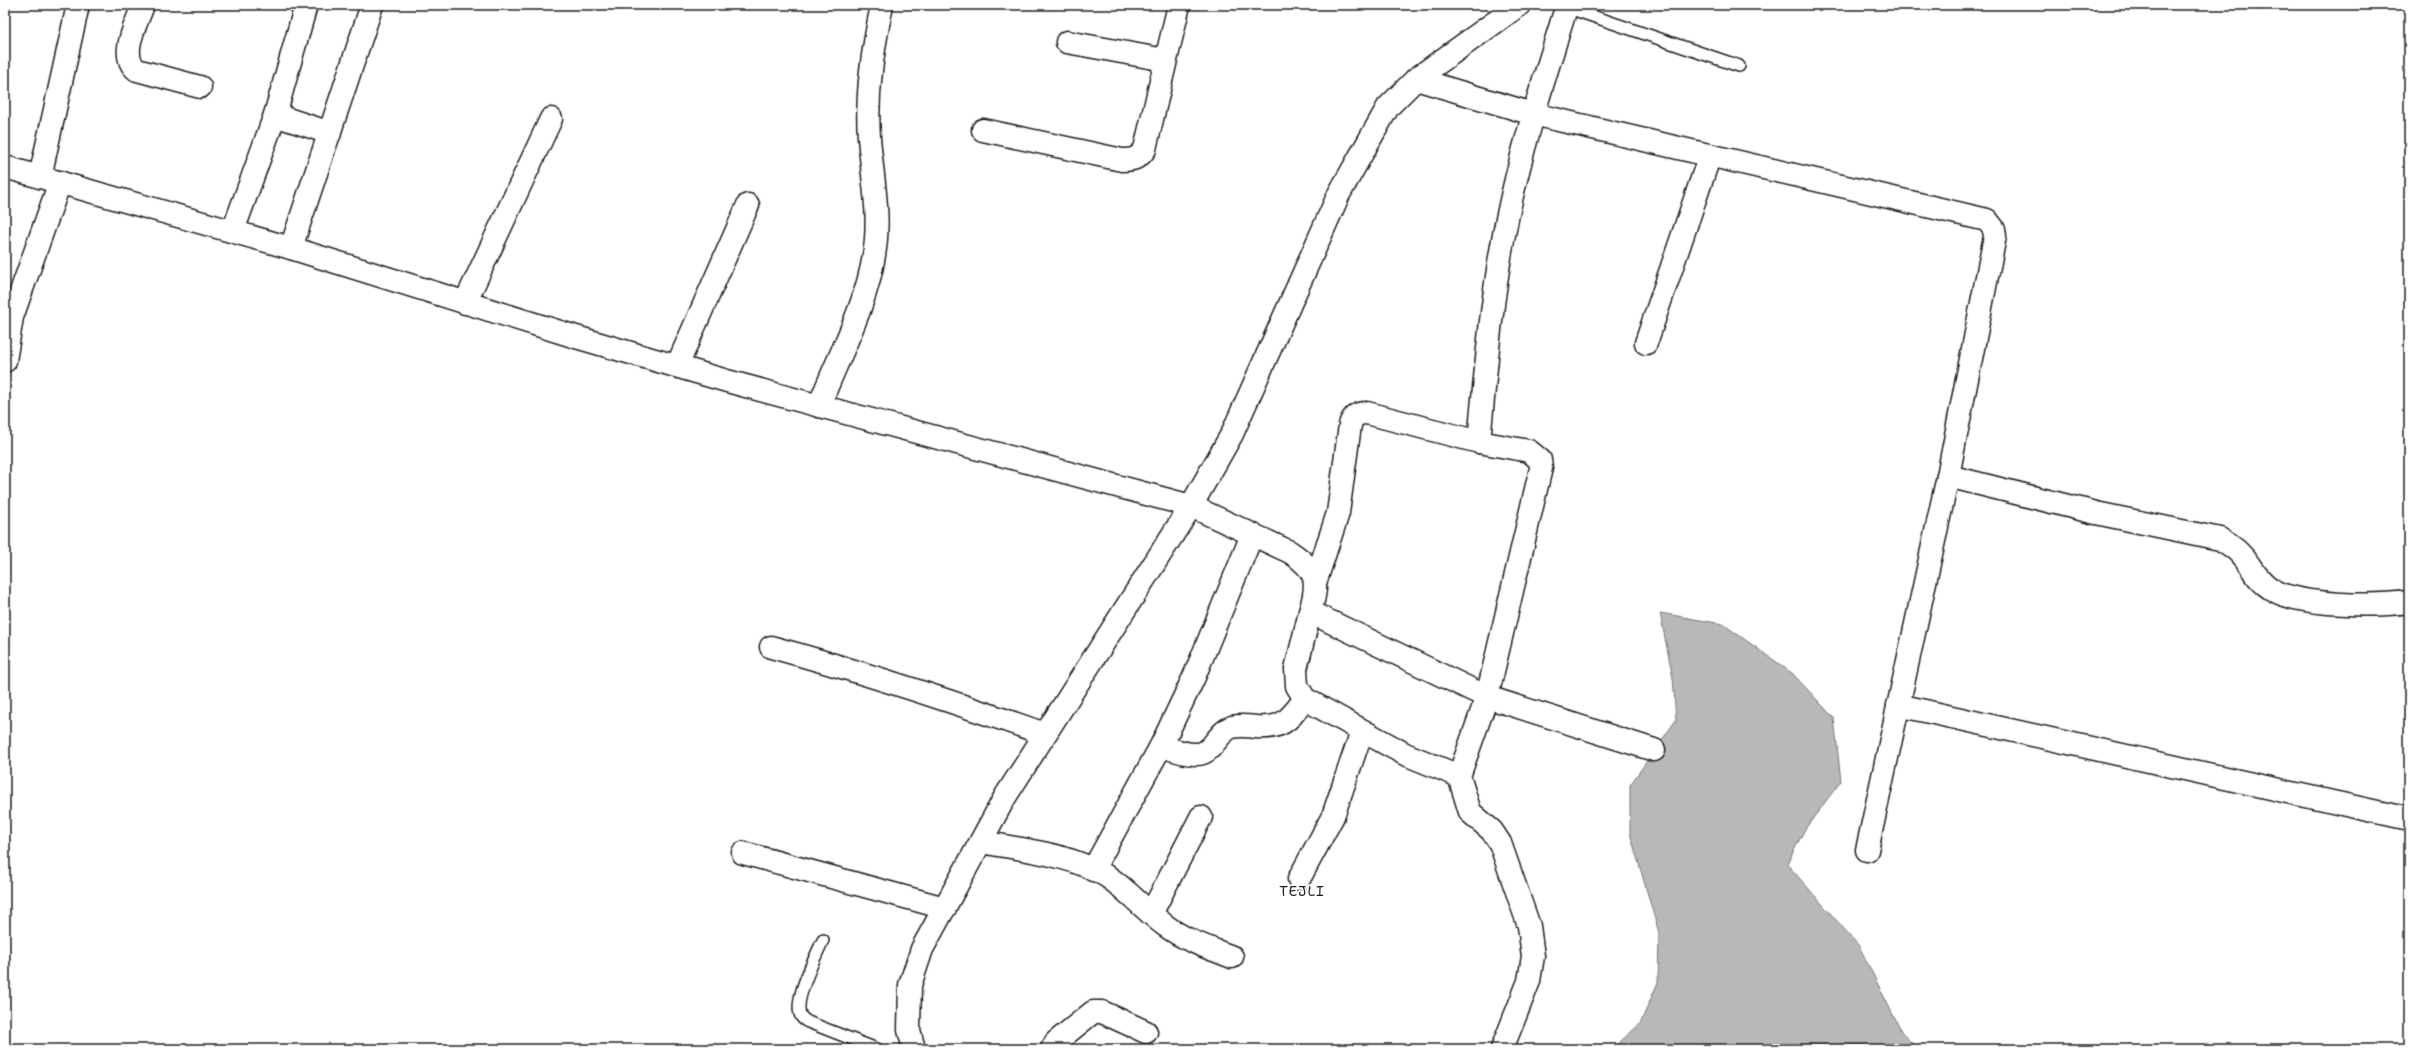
<svg xmlns="http://www.w3.org/2000/svg" width="2414" height="1054" viewBox="0 0 2414 1054" font-family="'Shantell Sans',sans-serif">
	<style>
		.water { fill: #b8b8b8; stroke: #7a7a7a }
		.lines { fill: none; stroke-linecap: round; stroke-linejoin: round }
		.lane-casing { stroke: #1c1c1c; stroke-width: 14 }
		.street-casing { stroke: #1c1c1c; stroke-width: 25 }
		.secondary-casing { stroke: #1c1c1c; stroke-width: 25 }
		.lane { stroke: #fff; stroke-width: 11 }
		.street { stroke: #fff; stroke-width: 22 }
		.secondary { stroke: #fff; stroke-width: 22 }
		.labels { text-anchor: middle; dominant-baseline: central; stroke-width: 3.5; stroke-linejoin: round; paint-order: stroke }
		.quarter-label { font-size: 14px; letter-spacing: 1px; fill: #1c1c1c; stroke: #fff }
	</style>
	<rect width="100%" height="100%" fill="#fff"/>
	<filter id="ink" filterUnits="userSpaceOnUse"><feTurbulence type="fractalNoise" baseFrequency=".025" numOctaves="2"/><feDisplacementMap in="SourceGraphic" scale="8" xChannelSelector="R" yChannelSelector="G"/><feConvolveMatrix kernelMatrix="1 2 1 2 8 2 1 2 1" color-interpolation-filters="sRGB"/></filter>
	<g filter="url(#ink)">
		<polygon class="water" points="1660,613 1723,624 1792,673 1834,718 1841,781 1805,829 1787,864 1859,946 1901,1031 1917,1049 1612,1049 1640,1024 1658,982 1659,933 1630,833 1630,785 1676,720 1673,678"/>
		<g class="lines">
			<g class="lane-casing">
				<g id="lane">
					<polyline points="1566,7 1739,66"/>
					<path d="M 823,940 C 816,956 792,1001 801,1016 C 802,1018 806,1021 808,1022 L 877,1049"/>
				</g>
			</g>
			<g class="street-casing">
				<g id="street">
					<path d="M 143,5 C 137,23 118,55 137,70 L 200,87"/>
					<polyline points="1067,42 1165,60"/>
					<polyline points="1416,79 1533,114 1987,220 1994,229 1995,236 1948,476 1867,850"/>
					<polyline points="275,115 330,133"/>
					<path d="M 983,130 L 1122,160 C 1134,160 1139,158 1145,149 L 1179,5"/>
					<path d="M 5,167 L 291,248 L 576,337 L 727,381 L 1191,506 L 1290,552 C 1318,571 1319,581 1310,612 L 1487,697 L 1654,750"/>
					<polyline points="40,177 78,5"/>
					<polyline points="233,231 275,115 306,5"/>
					<polyline points="291,248 372,5"/>
					<polyline points="465,303 551,119"/>
					<polyline points="1646,343 1710,155"/>
					<polyline points="5,361 12,317 60,182"/>
					<polyline points="677,366 748,205"/>
					<path d="M 819,406 C 838,357 866,307 874,255 C 881,216 872,176 869,137 C 866,92 873,49 882,5"/>
					<path d="M 1479,442 C 1486,367 1492,292 1507,219 C 1522,146 1545,76 1567,5"/>
					<path d="M 1948,476 L 2096,513 L 2220,539 C 2228,544 2236,548 2242,556 C 2252,567 2257,580 2270,588 C 2297,607 2376,606 2409,602"/>
					<path d="M 1316,580 L 1338,513 L 1350,425 C 1353,415 1358,413 1367,413 L 1479,442 L 1529,451 L 1540,460 L 1541,468 L 1487,697 L 1459,776"/>
					<polyline points="1310,612 1296,669 1297,686 1305,699 1405,754 1459,776 1470,812 1492,831 1500,843 1529,926 1533,956 1529,981 1502,1049"/>
					<path d="M 771,647 C 864,672 954,702 1045,734"/>
					<polyline points="1898,705 2409,819"/>
					<path d="M 1161,746 C 1172,749 1186,755 1197,754 C 1213,754 1217,732 1232,727 C 1240,725 1248,726 1256,727 C 1284,729 1289,719 1305,699"/>
					<path d="M 982,842 C 1023,850 1071,854 1108,877 C 1129,891 1145,911 1166,926 C 1186,941 1209,948 1232,957"/>
					<polyline points="743,853 945,908"/>
					<polyline points="1093,870 1161,746 1194,677 1252,535"/>
					<polyline points="1299,879 1333,816 1362,731"/>
					<polyline points="1151,914 1201,817"/>
					<polyline points="1052,1049 1056,1042 1093,1012 1102,1012 1146,1032"/>
				</g>
			</g>
			<g class="secondary-casing">
				<polyline id="secondary" points="914,1049 909,1030 910,985 922,949 1005,797 1191,506 1232,434 1339,194 1388,107 1416,79 1519,5"/>
			</g>
			<use href="#lane" class="lane"/>
			<use href="#street" class="street"/>
			<use href="#secondary" class="secondary"/>
		</g>
	</g>
	<g class="labels">
		<g class="quarter-label">
			<text x="1302" y="891">TEJLI</text>
		</g>
	</g>
	<rect width="2414" height="1054" fill="none" stroke="#fff" stroke-width="20"/>
	<rect x="10" y="10" width="2394" height="1034" fill="none" stroke="#1c1c1c" stroke-width="1.5" filter="url(#ink)"/>
</svg>
